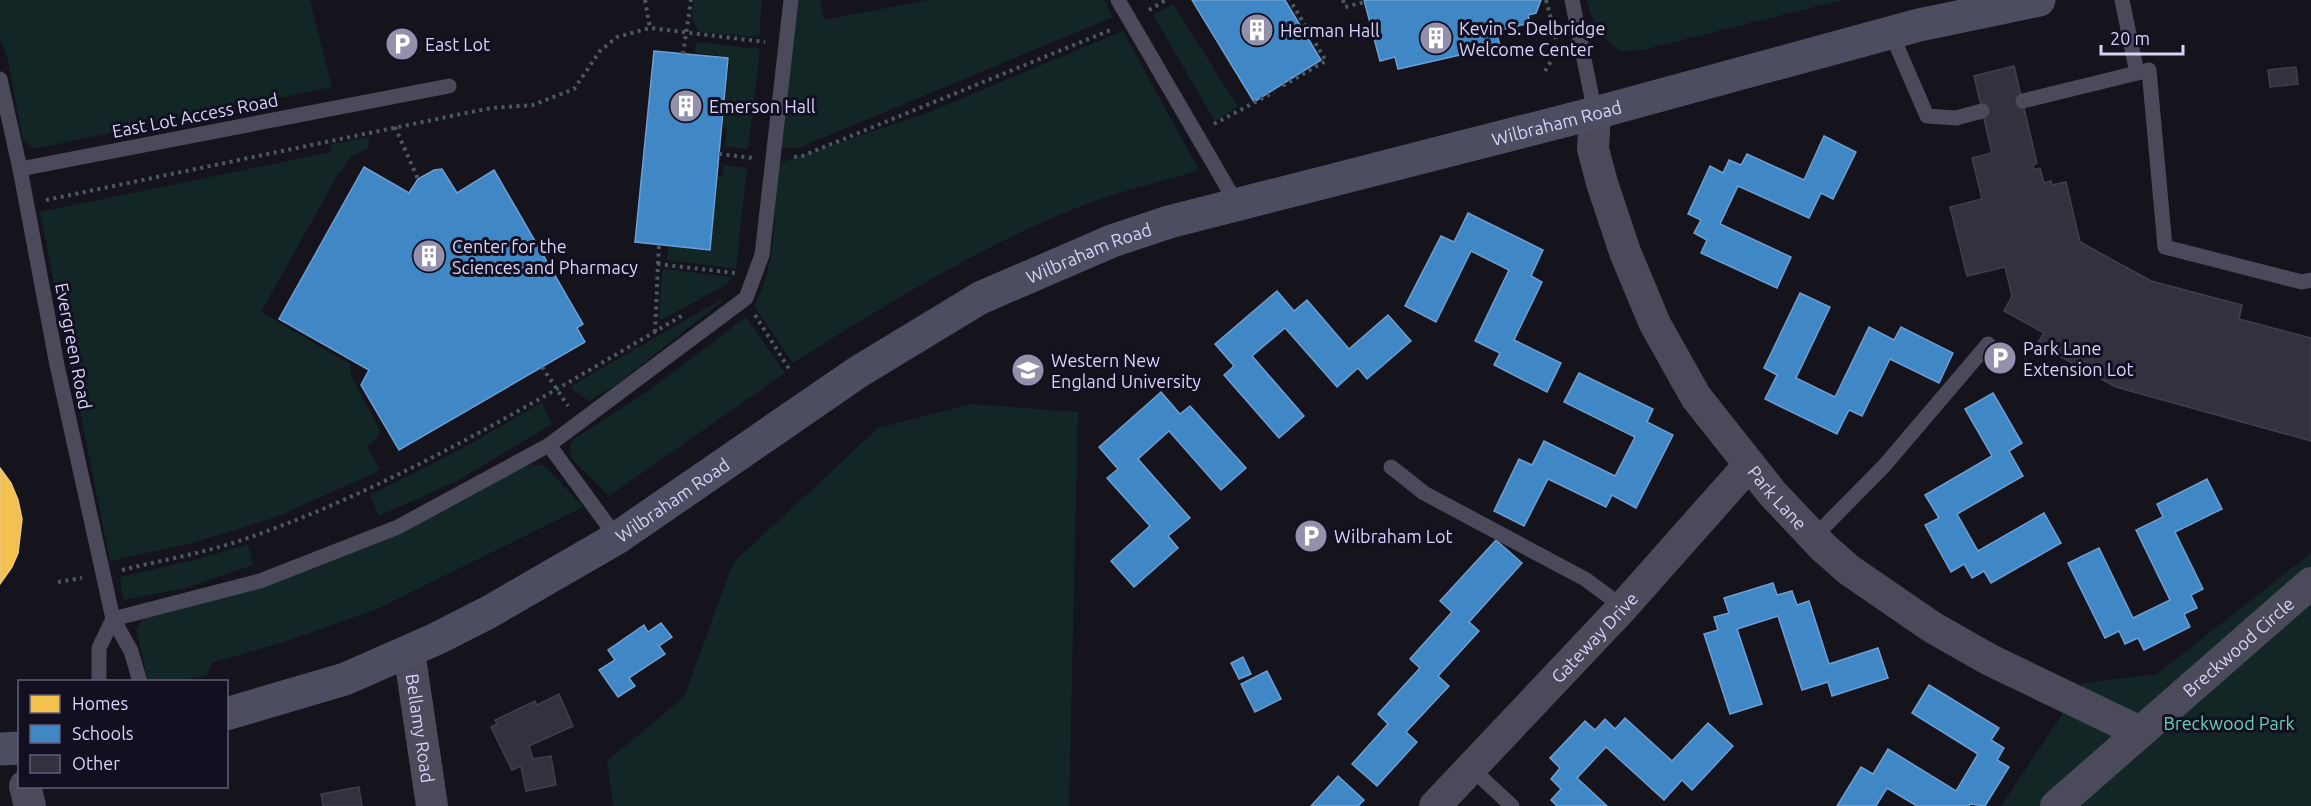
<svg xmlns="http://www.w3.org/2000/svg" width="2311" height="806" viewBox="0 0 2311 806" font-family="Ubuntu,sans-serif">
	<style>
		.green { fill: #132626 }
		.homes { fill: #f2c14e; stroke: #eac682; stroke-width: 1.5 }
		.schools { fill: #3f88c5; stroke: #6d9ed5; stroke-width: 1.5 }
		.building { fill: #33313e; stroke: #413e4f; stroke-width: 1.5 }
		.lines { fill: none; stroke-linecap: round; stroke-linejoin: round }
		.path { stroke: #4c5963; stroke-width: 4; stroke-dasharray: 3 4.5; stroke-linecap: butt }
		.service { stroke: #4a4a5b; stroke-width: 15 }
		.minor { stroke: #4a4a5b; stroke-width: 32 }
		.secondary { stroke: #4d4d62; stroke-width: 33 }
		.labels { text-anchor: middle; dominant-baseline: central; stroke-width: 6; stroke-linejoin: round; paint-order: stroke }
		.poi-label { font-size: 18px; fill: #d7d3fa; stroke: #121020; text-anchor: start }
		.street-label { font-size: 18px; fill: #d7d3fa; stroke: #121020 }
		.park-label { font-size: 18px; fill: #68d1b4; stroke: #121020 }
	</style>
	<rect width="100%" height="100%" fill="#15141c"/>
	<g class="green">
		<polygon points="0,0 310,0 332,87 34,149 23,140 8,60 0,39"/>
		<path d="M 694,0 L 762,0 L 759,37 L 701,32 C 690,24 692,12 694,0 Z"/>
		<polygon points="795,0 820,0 824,20 928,0 1104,0 1113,17 798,148 780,148"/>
		<path d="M 1587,0 L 1842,0 L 1642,50 L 1620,51 C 1598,35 1594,26 1587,0 Z"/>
		<polygon points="1173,4 1238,107 1215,121 1153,15"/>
		<path d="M 1123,31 L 1199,170 C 1161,182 1119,191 1081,206 C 978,247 887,304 793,363 L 754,306 C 778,262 774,212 777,164 L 927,113 Z"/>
		<polygon points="696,42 760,49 748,150 725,146 727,129 723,128 730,57 695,53"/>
		<polygon points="370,137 368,149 352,155 337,176 261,312 350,364 351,376 381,432 367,448 381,470 276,517 192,543 110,561 40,212 331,152 332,144"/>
		<polygon points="724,165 747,168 736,269 667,260 669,246 710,250 718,176 723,176"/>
		<polygon points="666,269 731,277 726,285 661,320 659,317 662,272"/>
		<polygon points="731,294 616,385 589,401 573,390 571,386"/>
		<polygon points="746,317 785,373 609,496 572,459 569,447 574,439 645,393"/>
		<polygon points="542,402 552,424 457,481 379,516 370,495 465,447"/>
		<polygon points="970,404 1078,412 1069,806 613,806 607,761 684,697 733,563 878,428"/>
		<polygon points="525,465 544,465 583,507 377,609 284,642 211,663 207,675 181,681 148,681 136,629 144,618 276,581"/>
		<polygon points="248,544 253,565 185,588 123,600 120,577 198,559"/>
		<polygon points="2311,553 2311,806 2001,806 2083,683 2157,674"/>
	</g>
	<polygon class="homes" points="0,468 11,483 18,500 22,519 18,553 12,567 0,584"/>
	<g class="schools">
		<polygon points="1192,0 1285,0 1321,60 1254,102"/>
		<polygon points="1364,0 1541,0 1536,13 1528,15 1530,23 1496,31 1500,46 1398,69 1395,57 1380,61"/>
		<polygon points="654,51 728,58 710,250 635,242"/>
		<polygon points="1824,136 1856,152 1833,199 1821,193 1809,218 1738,186 1720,224 1791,257 1777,288 1701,253 1707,240 1694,233 1701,220 1688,214 1710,166 1723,173 1729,160 1741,165 1747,154 1804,180"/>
		<polygon points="364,167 409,193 418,179 434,170 442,169 457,193 494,170 583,324 577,328 585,342 399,450 361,385 369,370 279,319"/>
		<polygon points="1468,213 1543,250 1531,276 1542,282 1514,340 1561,363 1547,392 1494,365 1500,353 1475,341 1509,270 1471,251 1436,322 1405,306 1441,236 1454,242"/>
		<polygon points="1277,291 1294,311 1307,300 1349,349 1388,315 1411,341 1367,379 1358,368 1337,387 1285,328 1252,356 1304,416 1279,438 1224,375 1234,366 1215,344"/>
		<polygon points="1800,293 1830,307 1796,378 1835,397 1869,327 1894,340 1901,327 1953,353 1939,383 1890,359 1862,416 1849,410 1837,434 1765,399 1777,375 1764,368"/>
		<polygon points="1579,373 1653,409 1647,422 1673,435 1636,508 1612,495 1606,507 1548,479 1524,526 1494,511 1519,459 1532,465 1544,441 1615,476 1635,437 1564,402"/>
		<polygon points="1161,392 1180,414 1190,406 1246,468 1221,490 1169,431 1138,459 1190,518 1168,536 1178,548 1134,587 1111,561 1150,526 1107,478 1118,469 1099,447"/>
		<polygon points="1993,393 2022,443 2009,451 2023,476 1957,514 1978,551 2044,513 2061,543 1991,583 1984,571 1972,578 1964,564 1951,572 1925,525 1939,518 1925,495 1992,456 1965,409"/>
		<polygon points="2207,479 2222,509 2175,532 2203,589 2191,595 2197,608 2184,614 2190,627 2144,650 2138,638 2125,644 2119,631 2105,638 2068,563 2099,548 2133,618 2170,600 2136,530 2163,517 2157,504"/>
		<polygon points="1496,540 1522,563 1469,622 1479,631 1438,676 1449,686 1406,732 1417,742 1377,786 1352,764 1388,724 1378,714 1420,668 1410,659 1452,612 1440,601"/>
		<polygon points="1773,583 1777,595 1792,591 1797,605 1809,601 1829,664 1878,648 1888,678 1832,696 1828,682 1802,690 1778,616 1737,629 1762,704 1730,714 1704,634 1718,630 1714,617 1729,613 1724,598"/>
		<polygon points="661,623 672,637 659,646 665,654 629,678 635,686 618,697 599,670 615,660 608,650 644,625 648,632"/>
		<polygon points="1243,657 1251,674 1239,679 1231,663"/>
		<polygon points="1267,671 1281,699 1255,712 1241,684"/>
		<polygon points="1929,685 1999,728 1991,740 2004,748 1997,760 2009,767 1985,806 1970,804 1969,806 1917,806 1887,788 1876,806 1837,806 1861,767 1873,774 1888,749 1956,791 1978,754 1912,713"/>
		<polygon points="1625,718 1672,761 1708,723 1733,746 1692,790 1682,780 1664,800 1606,747 1577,778 1607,806 1557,806 1551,800 1561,789 1551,779 1560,768 1550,758 1585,721 1595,730 1605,719 1615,729"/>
		<polygon points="1338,776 1364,800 1358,806 1311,806"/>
	</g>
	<g class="building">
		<polygon points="2014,66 2037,163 2033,165 2034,170 2040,168 2044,183 2051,181 2052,185 2066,182 2080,242 2151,281 2242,305 2239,319 2311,338 2311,441 2116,387 2037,344 2044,333 2004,311 2012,296 2005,267 1967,276 1950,207 1982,199 1972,158 1992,153 1974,76"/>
		<polygon points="2296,67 2298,84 2270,87 2268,70"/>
		<polygon points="559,694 573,726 529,746 533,759 551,756 556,785 526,791 521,766 512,770 491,727 497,724 495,720 535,701 537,705"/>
		<polygon points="359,787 362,806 323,806 321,794"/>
	</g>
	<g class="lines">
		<g class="path">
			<polyline points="645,0 650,28"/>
			<polyline points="1343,0 1345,7 1365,2"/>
			<polyline points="1546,0 1556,39"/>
			<polyline points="1149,10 1166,0"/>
			<polyline points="683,54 691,0"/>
			<polyline points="1545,71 1558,50 1557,46"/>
			<polyline points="1283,84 1284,85 1326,61 1290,0"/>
			<polyline points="1214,124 1274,92"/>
			<polyline points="395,127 418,179"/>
			<polyline points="719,154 753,158"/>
			<polyline points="794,157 802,156 1113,29"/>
			<polyline points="46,200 461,114 492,108 533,105 574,89 600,51 617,37 650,28 765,42"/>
			<polyline points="658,264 659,245"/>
			<polyline points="755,315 791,372"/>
			<polyline points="655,332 658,264 735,273"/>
			<polyline points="542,367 568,406"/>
			<path d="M 122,570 C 162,560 205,553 245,539 C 401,485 543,397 685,314"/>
			<polyline points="58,582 82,578"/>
		</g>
		<g class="service">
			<polyline points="1118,0 1237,204"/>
			<polyline points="1572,0 1595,113"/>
			<polyline points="2122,0 2137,73 2149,70 2165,247 2302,282 2311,280"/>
			<polyline points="1891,33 1927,116 1956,118 1982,111"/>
			<polyline points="0,79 20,169 57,365 113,619 131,651 140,682"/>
			<polyline points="2023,101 2137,73"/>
			<polyline points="20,169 449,86"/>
			<polyline points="549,445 617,538"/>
			<polyline points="1391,467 1424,493 1585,579 1623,607"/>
			<polyline points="1814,537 1884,466 1988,344"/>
			<polyline points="113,619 260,581 398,527 549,445 746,298 762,255 791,0"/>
			<polyline points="99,682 99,648 113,619"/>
			<polyline points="1471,768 1512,806"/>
		</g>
		<g class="minor">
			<path id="s1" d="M 1595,113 L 1593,149 L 1602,183 L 1625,252 L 1655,324 L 1696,397 L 1772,493 L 1824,548 L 1849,570 L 1932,627 L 1990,660 L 2140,732"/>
			<path id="s2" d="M 409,651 L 432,806"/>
			<polyline points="25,786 30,806"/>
			<path id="s3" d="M 1435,806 L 1623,607 L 1749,465"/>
			<path id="s4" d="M 2056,806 L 2311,583"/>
		</g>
		<g class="secondary">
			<path id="s5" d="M 226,714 L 345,679 L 436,639 L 489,612 L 617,538 L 858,372 L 980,298 L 1112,241 L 1169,222 L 1595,113 L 1919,25 L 2039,0"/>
			<polyline points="0,749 20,748"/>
		</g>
	</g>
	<defs>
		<g id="building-disc" transform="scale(1.725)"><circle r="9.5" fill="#9390ac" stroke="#121020"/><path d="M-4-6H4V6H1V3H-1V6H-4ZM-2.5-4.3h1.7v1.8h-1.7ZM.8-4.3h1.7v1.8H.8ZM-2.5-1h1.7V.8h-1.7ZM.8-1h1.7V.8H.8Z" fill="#fff"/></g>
		<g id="parking-disc" transform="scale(1.725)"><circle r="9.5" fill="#9390ac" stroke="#121020"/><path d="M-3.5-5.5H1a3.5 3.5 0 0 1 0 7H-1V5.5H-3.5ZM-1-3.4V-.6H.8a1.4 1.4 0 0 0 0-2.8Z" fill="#fff"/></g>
		<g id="university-disc" transform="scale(1.725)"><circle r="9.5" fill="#9390ac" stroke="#121020"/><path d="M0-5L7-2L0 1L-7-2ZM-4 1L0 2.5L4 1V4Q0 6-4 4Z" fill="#fff"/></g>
	</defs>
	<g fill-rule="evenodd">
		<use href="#building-disc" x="1257" y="30"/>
		<use href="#building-disc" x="1436" y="38"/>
		<use href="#parking-disc" x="402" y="44"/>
		<use href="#building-disc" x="686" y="106"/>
		<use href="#building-disc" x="429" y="256"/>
		<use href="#parking-disc" x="2000" y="358"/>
		<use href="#university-disc" x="1028" y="370"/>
		<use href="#parking-disc" x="1311" y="536"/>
	</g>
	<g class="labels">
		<g class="poi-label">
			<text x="1459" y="28">Kevin S. Delbridge<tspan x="1459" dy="21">Welcome Center</tspan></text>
			<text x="1280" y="30">Herman Hall</text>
			<text x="425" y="44">East Lot</text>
			<text x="709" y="106">Emerson Hall</text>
			<text x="452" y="246">Center for the<tspan x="452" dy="21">Sciences and Pharmacy</tspan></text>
			<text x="2023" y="348">Park Lane<tspan x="2023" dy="21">Extension Lot</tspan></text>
			<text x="1051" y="360">Western New<tspan x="1051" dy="21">England University</tspan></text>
			<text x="1334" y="536">Wilbraham Lot</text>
		</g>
		<g class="street-label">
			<text transform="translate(195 115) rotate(-11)">East Lot Access Road</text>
			<text stroke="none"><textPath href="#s5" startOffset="1470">Wilbraham Road</textPath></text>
			<text stroke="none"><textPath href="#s5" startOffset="984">Wilbraham Road</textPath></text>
			<text transform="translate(74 346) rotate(79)">Evergreen Road</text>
			<text stroke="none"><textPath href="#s1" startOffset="435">Park Lane</textPath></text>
			<text stroke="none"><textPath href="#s5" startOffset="498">Wilbraham Road</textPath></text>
			<text stroke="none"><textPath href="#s3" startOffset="232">Gateway Drive</textPath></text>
			<text stroke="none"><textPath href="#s4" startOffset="242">Breckwood Circle</textPath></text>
			<text stroke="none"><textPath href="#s2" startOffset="78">Bellamy Road</textPath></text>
		</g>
		<g class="park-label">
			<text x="2229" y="723">Breckwood Park</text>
		</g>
	</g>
	<rect x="18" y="680" width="210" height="108" fill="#121020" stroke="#615e77" stroke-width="1.5"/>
	<rect x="30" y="695" width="30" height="18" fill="#f2c14e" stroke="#615e77" stroke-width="1.5"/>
	<text x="72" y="710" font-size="18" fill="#d7d3fa">Homes</text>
	<rect x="30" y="725" width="30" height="18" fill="#3f88c5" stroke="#615e77" stroke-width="1.5"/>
	<text x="72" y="740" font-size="18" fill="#d7d3fa">Schools</text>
	<rect x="30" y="755" width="30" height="18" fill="#33313e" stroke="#615e77" stroke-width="1.5"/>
	<text x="72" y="770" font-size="18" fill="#d7d3fa">Other</text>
	<path d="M2101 45v9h82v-9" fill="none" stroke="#d7d3fa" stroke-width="3"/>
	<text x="2110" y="45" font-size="18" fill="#d7d3fa" stroke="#121020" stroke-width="4.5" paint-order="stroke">20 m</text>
</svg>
